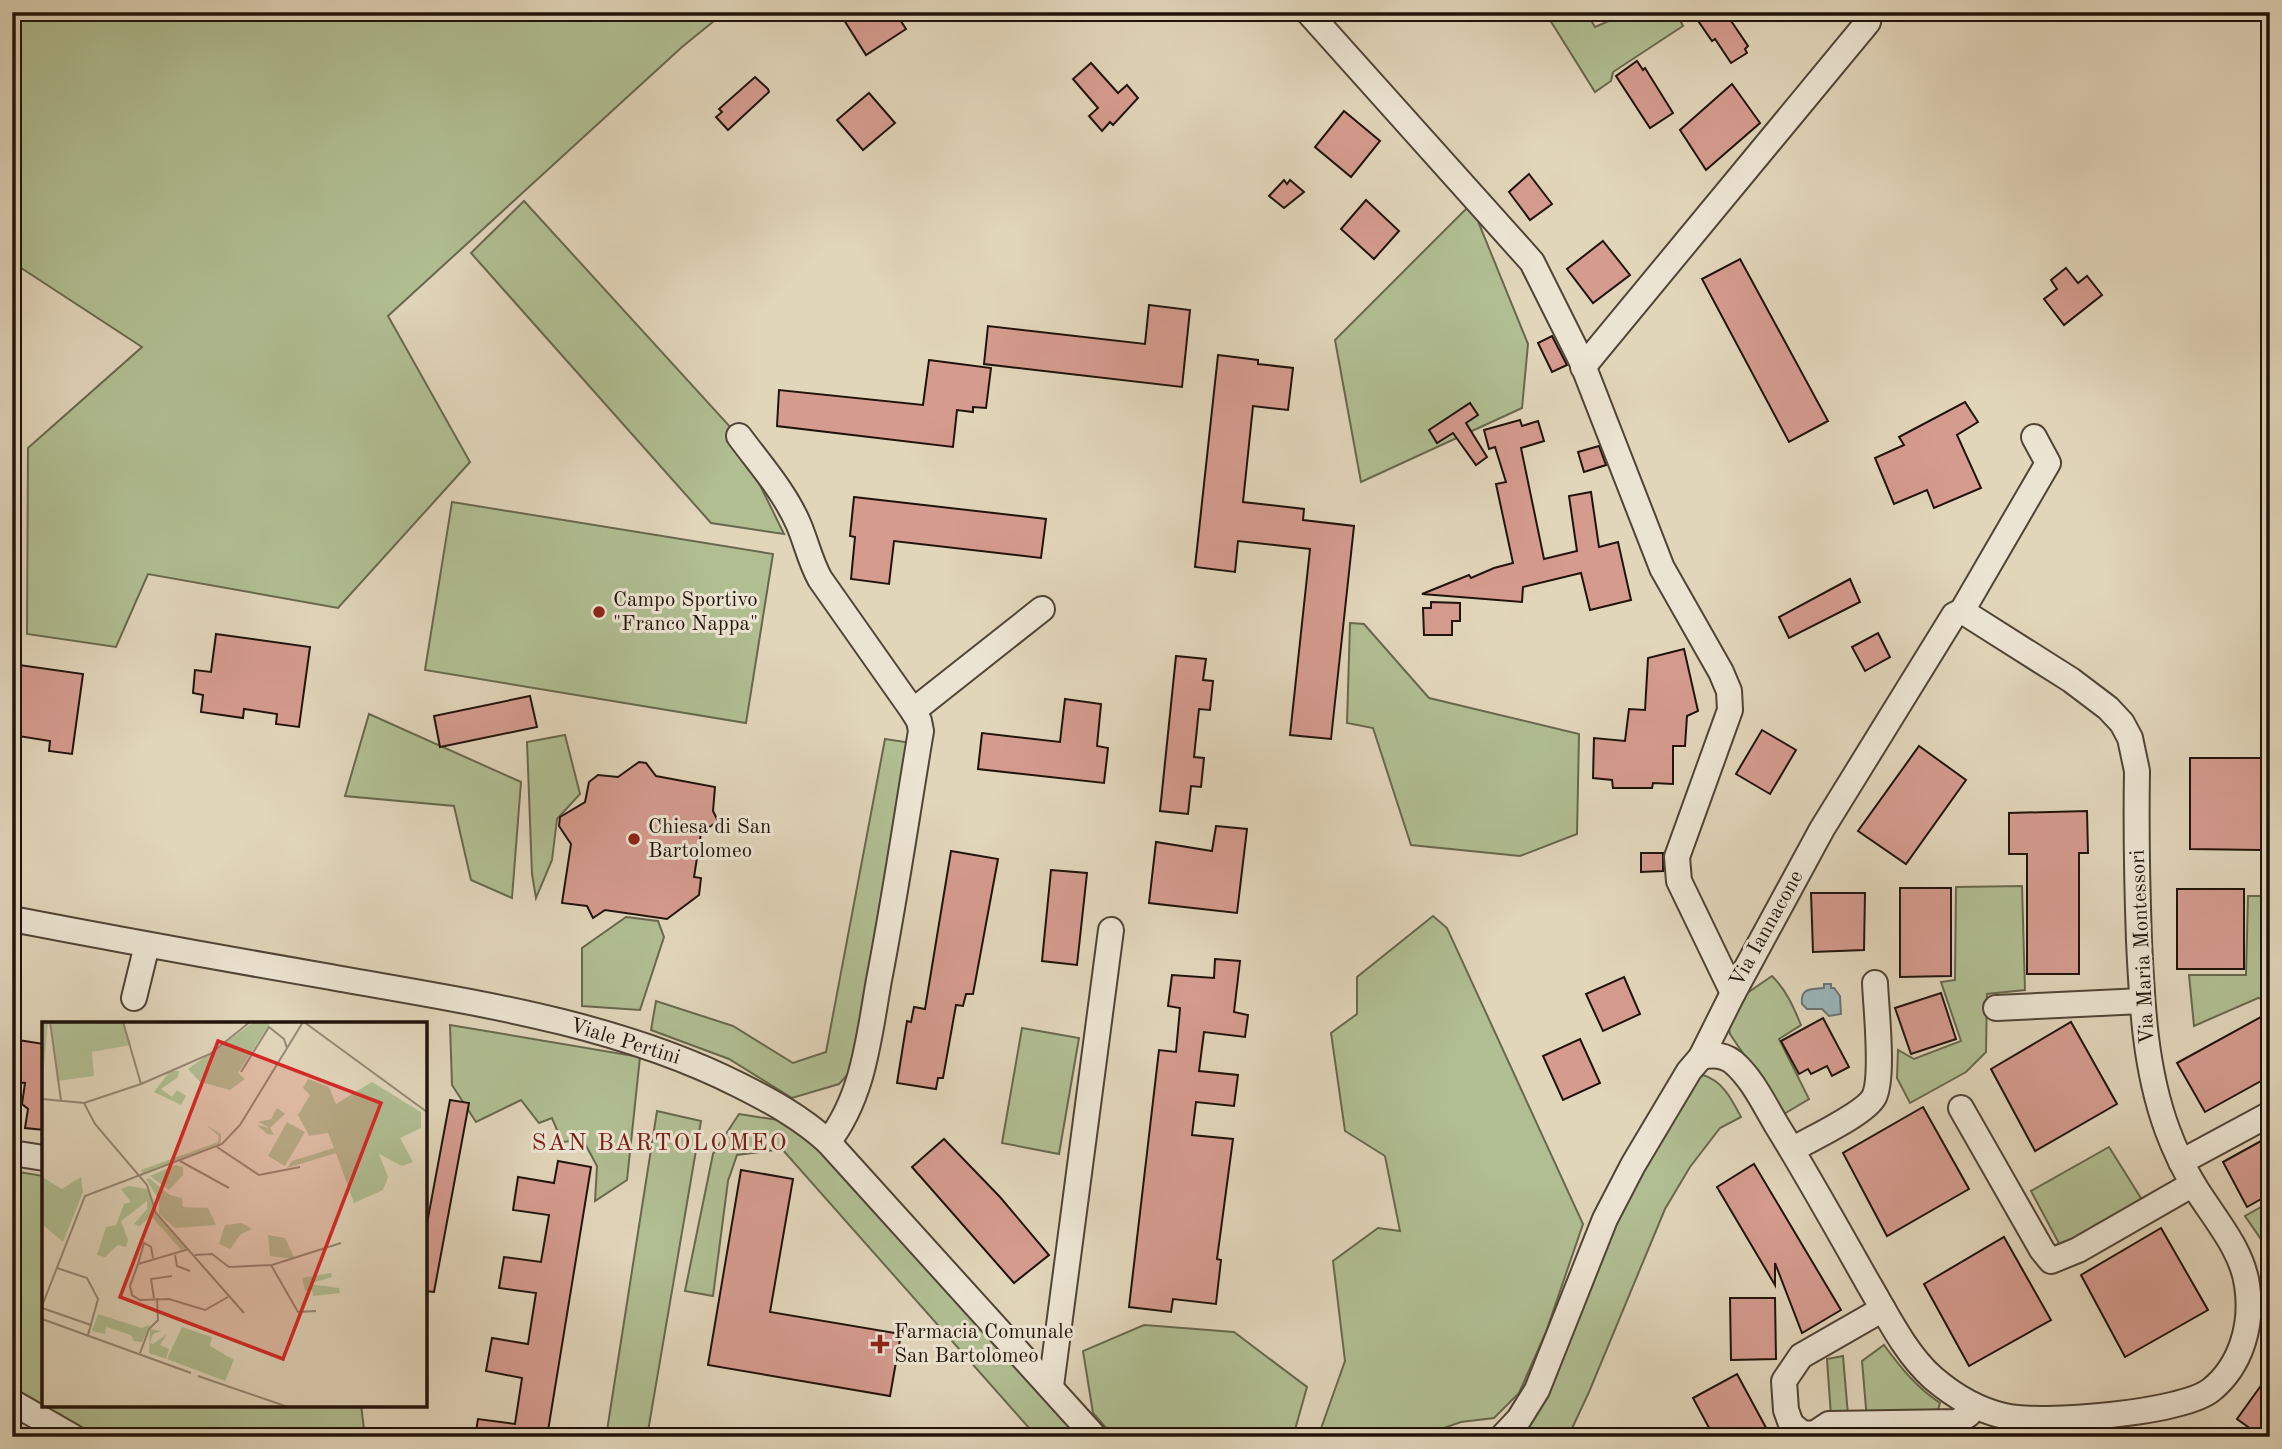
<svg xmlns="http://www.w3.org/2000/svg" width="2282" height="1449" viewBox="0 0 2282 1449" font-family="'Old Standard TT',serif">
	<style>
		.green { fill: #b0be92; stroke: #68684e; stroke-width: 2 }
		.water { fill: #9ab6bb; stroke: #697574; stroke-width: 2 }
		.building { fill: #d59b8f; stroke: #20130a; stroke-width: 2 }
		.lines { fill: none; stroke-linecap: round; stroke-linejoin: round }
		.minor-casing { stroke: #504436; stroke-width: 28 }
		.minor { stroke: #ece4d2; stroke-width: 24 }
		.poi-dot { fill: #8f2418; stroke: #ece4d2; stroke-width: 2.5 }
		.labels { text-anchor: middle; dominant-baseline: central; stroke-width: 6; stroke-linejoin: round; paint-order: stroke }
		.poi-label { font-size: 21px; fill: #20130a; stroke: #ece4d2; text-anchor: start }
		.street-label { font-size: 21px; fill: #20130a; stroke: #ece4d2 }
		.quarter-label { font-size: 24px; letter-spacing: 2px; fill: #7a1f14; stroke: #ece4d2 }
		.inset-road { fill: none; stroke: #948774; stroke-width: 2 }
		.view { fill: #d62828; fill-opacity: 0.15; stroke: #d62828; stroke-width: 3.5 }
		.inset-edge { fill: none; stroke: #20130a; stroke-width: 3.5 }
	</style>
	<rect width="100%" height="100%" fill="#e1d5ba"/>
	<filter id="stains"><feTurbulence type="fractalNoise" baseFrequency=".00286" numOctaves="4"/><feColorMatrix values="0 0 0 0 .2 0 0 0 0 .09 0 0 0 0 .02 0 0 0 .5 -.17"/></filter>
	<radialGradient id="worn" r=".72"><stop offset=".6" stop-color="#630" stop-opacity="0"/><stop offset="1" stop-color="#630" stop-opacity=".3"/></radialGradient>
	<g class="green">
		<polygon points="12,12 725,12 682,47 388,316 470,462 338,608 148,574 116,647 27,634 28,448 142,347 12,262"/>
		<polygon points="1545,12 1586,12 1595,27 1623,15 1622,12 1676,12 1683,26 1613,72 1611,81 1595,92"/>
		<polygon points="524,201 733,430 784,534 711,523 471,253"/>
		<polygon points="1471,204 1528,344 1522,408 1361,482 1335,340"/>
		<polygon points="452,502 773,554 746,723 425,670"/>
		<polygon points="1350,623 1364,624 1429,698 1579,734 1577,834 1520,856 1411,845 1373,728 1347,723"/>
		<polygon points="369,714 521,782 512,898 471,880 454,806 345,796"/>
		<polygon points="565,735 580,794 557,819 552,860 536,898 532,874 527,742"/>
		<polygon points="885,739 912,743 851,1071 839,1084 792,1098 729,1059 651,1030 656,1001 733,1026 793,1063 826,1052"/>
		<polygon points="2022,886 2025,990 1987,994 1986,1052 1966,1072 1910,1103 1897,1078 1898,1050 1914,1059 1961,1041 1941,982 1955,980 1956,887"/>
		<polygon points="2248,896 2270,896 2270,999 2258,998 2194,1026 2189,975 2246,975"/>
		<polygon points="1433,916 1447,928 1583,1224 1546,1332 1519,1393 1494,1418 1461,1422 1418,1437 1318,1437 1345,1361 1333,1261 1378,1228 1400,1231 1385,1156 1345,1131 1331,1033 1357,1014 1357,977"/>
		<polygon points="626,917 658,921 664,937 640,1010 582,1006 582,948"/>
		<path d="M 1772,976 C 1787,991 1793,1006 1801,1025 L 1779,1039 L 1809,1099 L 1784,1114 L 1730,1034 L 1727,1019 L 1740,998 Z"/>
		<polygon points="450,1025 640,1057 627,1180 595,1201 597,1166 583,1140 562,1142 552,1118 539,1123 521,1100 476,1122 452,1085"/>
		<polygon points="1022,1028 1079,1038 1059,1154 1002,1143"/>
		<path d="M 1703,1075 C 1723,1081 1732,1100 1741,1117 L 1720,1128 L 1690,1167 L 1665,1209 L 1589,1392 L 1568,1437 L 1511,1437 L 1577,1291 L 1692,1081 Z"/>
		<polygon points="657,1111 701,1121 647,1437 606,1437"/>
		<polygon points="739,1114 784,1121 834,1163 1080,1437 1037,1437 782,1149 737,1155 728,1181 713,1296 685,1291 713,1154"/>
		<polygon points="2109,1147 2144,1203 2062,1249 2031,1191"/>
		<polygon points="12,1171 44,1176 44,1405 361,1405 365,1437 89,1437 12,1390"/>
		<polygon points="2270,1202 2270,1248 2267,1248 2245,1216"/>
		<polygon points="1144,1325 1234,1332 1307,1387 1293,1437 1114,1437 1093,1413 1083,1351"/>
		<path d="M 1884,1345 C 1901,1368 1916,1387 1940,1403 L 1936,1417 L 1867,1420 L 1862,1361 Z"/>
		<polygon points="1843,1356 1848,1415 1831,1416 1827,1359"/>
	</g>
	<path class="water" d="M 1824,984 L 1831,984 L 1831,988 L 1834,988 L 1840,996 L 1841,1014 L 1829,1016 L 1822,1009 L 1807,1009 L 1802,1004 C 1800,988 1811,989 1824,988 Z"/>
	<g class="building">
		<polygon points="839,12 895,12 906,29 866,55"/>
		<polygon points="1692,12 1725,12 1748,46 1745,49 1747,53 1731,63 1715,39 1712,41"/>
		<polygon points="1637,61 1643,70 1645,68 1673,113 1650,128 1616,76"/>
		<polygon points="1091,63 1118,93 1127,85 1138,98 1113,125 1110,122 1102,131 1089,116 1098,108 1073,79"/>
		<polygon points="755,77 768,89 769,92 728,130 716,117 722,112 719,109"/>
		<polygon points="1732,84 1760,123 1706,170 1680,130"/>
		<polygon points="869,93 895,123 863,150 837,120"/>
		<polygon points="1344,111 1380,141 1351,177 1315,147"/>
		<polygon points="1529,174 1552,204 1530,220 1509,192"/>
		<polygon points="1284,180 1287,184 1290,180 1304,192 1284,208 1269,196"/>
		<polygon points="1366,200 1399,231 1374,259 1341,229"/>
		<polygon points="1603,241 1630,275 1593,303 1567,269"/>
		<polygon points="1740,259 1828,421 1789,442 1702,279"/>
		<polygon points="2066,268 2078,283 2087,276 2102,295 2064,325 2044,299 2057,289 2051,280"/>
		<polygon points="1149,305 1190,310 1182,387 984,364 988,326 1145,344"/>
		<polygon points="1552,336 1567,365 1552,372 1538,343"/>
		<polygon points="1218,355 1258,360 1258,364 1293,368 1288,410 1253,406 1243,502 1304,509 1303,520 1354,526 1331,739 1290,735 1310,549 1238,541 1235,572 1195,567"/>
		<polygon points="929,360 991,368 986,408 973,407 973,412 957,410 953,447 777,426 779,390 923,405"/>
		<polygon points="1965,402 1978,422 1957,435 1981,488 1934,508 1927,490 1894,504 1875,458 1904,445 1899,437"/>
		<polygon points="1470,403 1478,415 1466,423 1487,457 1476,465 1453,433 1437,443 1429,430"/>
		<polygon points="1520,420 1522,426 1538,421 1544,441 1521,448 1544,559 1577,551 1569,496 1591,492 1599,547 1618,542 1631,600 1590,610 1581,573 1523,587 1522,602 1422,594 1469,575 1471,578 1494,568 1513,563 1496,484 1506,482 1495,447 1489,449 1484,430"/>
		<polygon points="1599,446 1606,465 1584,472 1578,452"/>
		<polygon points="854,497 1046,519 1041,558 894,541 889,584 851,579 855,537 850,536"/>
		<polygon points="1850,579 1860,602 1789,638 1779,617"/>
		<polygon points="1431,602 1460,603 1460,621 1452,621 1452,635 1424,635 1423,608 1431,608"/>
		<polygon points="1878,633 1890,657 1865,671 1852,647"/>
		<polygon points="216,634 310,647 299,727 276,724 277,714 244,709 243,718 201,712 203,695 193,693 195,670 211,672"/>
		<polygon points="1684,649 1698,711 1687,716 1685,746 1673,746 1673,784 1653,783 1652,788 1613,788 1612,780 1593,778 1594,738 1625,741 1629,709 1645,710 1648,658"/>
		<polygon points="1176,656 1206,659 1203,680 1213,681 1210,710 1199,709 1194,757 1204,758 1201,787 1191,786 1188,814 1160,811"/>
		<polygon points="12,664 83,674 72,754 49,751 50,741 12,735"/>
		<polygon points="530,696 537,727 440,747 434,716"/>
		<polygon points="1065,699 1101,704 1097,746 1108,748 1104,783 978,769 982,733 1060,742"/>
		<polygon points="1762,730 1796,750 1770,794 1736,774"/>
		<polygon points="1919,746 1966,780 1906,864 1858,831"/>
		<polygon points="2190,758 2261,758 2261,850 2190,849"/>
		<polygon points="639,762 646,763 656,776 715,787 713,811 718,821 701,833 694,877 701,878 699,895 667,919 605,910 593,918 587,906 562,903 571,844 559,826 560,817 585,802 589,782 598,775 618,777"/>
		<polygon points="2087,811 2088,853 2079,853 2079,974 2027,974 2027,854 2009,854 2009,813"/>
		<polygon points="1216,826 1247,829 1237,913 1149,903 1156,842 1212,851"/>
		<polygon points="951,851 998,859 973,994 966,994 963,1006 956,1005 943,1078 938,1078 936,1089 897,1083 907,1021 911,1022 914,1007 925,1009"/>
		<polygon points="1641,853 1663,853 1663,871 1641,872"/>
		<polygon points="1051,870 1087,873 1077,965 1042,961"/>
		<polygon points="1900,888 1951,888 1951,976 1900,977"/>
		<rect x="2177" y="889" width="67" height="80"/>
		<polygon points="1811,893 1865,893 1864,950 1813,952"/>
		<polygon points="1215,959 1240,961 1234,1012 1248,1015 1245,1037 1204,1032 1199,1071 1238,1075 1234,1106 1196,1102 1192,1135 1233,1139 1217,1259 1221,1260 1216,1304 1173,1299 1171,1312 1129,1307 1159,1050 1176,1052 1180,1008 1168,1006 1172,975 1214,978"/>
		<polygon points="1624,977 1640,1014 1603,1031 1586,994"/>
		<polygon points="1941,993 1956,1039 1911,1054 1895,1008"/>
		<polygon points="2270,1012 2270,1076 2205,1112 2177,1063"/>
		<polygon points="1823,1018 1849,1067 1832,1076 1827,1066 1811,1074 1808,1069 1799,1074 1781,1041"/>
		<polygon points="2071,1022 2117,1104 2035,1151 1991,1069"/>
		<polygon points="12,1039 44,1044 44,1130 25,1128 28,1109 22,1104 25,1083 12,1082"/>
		<polygon points="1580,1039 1600,1083 1563,1100 1543,1056"/>
		<polygon points="450,1100 469,1103 434,1292 425,1291 425,1234"/>
		<polygon points="1923,1107 1969,1189 1887,1236 1843,1153"/>
		<polygon points="2270,1136 2270,1194 2247,1207 2223,1162"/>
		<polygon points="944,1139 1000,1197 1049,1255 1014,1283 912,1167"/>
		<polygon points="558,1161 591,1167 547,1437 475,1437 478,1419 515,1424 522,1378 486,1371 492,1338 528,1344 536,1293 499,1288 504,1257 541,1262 549,1215 513,1210 518,1177 554,1183"/>
		<polygon points="1754,1164 1841,1310 1802,1333 1775,1263 1775,1285 1717,1187"/>
		<polygon points="741,1170 793,1179 770,1312 901,1334 890,1396 708,1365"/>
		<polygon points="2161,1228 2208,1310 2125,1357 2081,1275"/>
		<polygon points="2004,1237 2051,1320 1969,1366 1924,1284"/>
		<polygon points="1730,1298 1775,1298 1776,1359 1731,1360"/>
		<polygon points="2270,1373 2270,1437 2262,1437 2237,1419"/>
		<polygon points="1737,1374 1771,1437 1714,1437 1693,1398"/>
	</g>
	<g class="lines">
		<g class="minor-casing">
			<g id="minor">
				<polyline points="1308,12 1532,262 1581,360 1662,568 1721,672 1729,691 1730,710 1677,857 1679,881 1733,993"/>
				<polyline points="1583,367 1868,22 1870,12"/>
				<path d="M 739,436 C 759,463 784,491 798,523 C 806,541 810,561 820,579 L 913,711 L 919,721 L 921,731 C 907,814 895,898 879,980 C 869,1036 864,1096 828,1142"/>
				<polyline points="913,711 1042,609"/>
				<path d="M 12,919 C 116,939 221,958 325,976 C 464,1001 612,1021 739,1085 C 771,1101 802,1118 828,1142 L 1095,1437"/>
				<polyline points="134,998 147,945"/>
				<polyline points="1996,1008 2142,1001"/>
				<path d="M 1701,1057 C 1713,1054 1724,1055 1733,1062 C 1752,1078 1764,1104 1776,1124 C 1808,1176 1838,1230 1868,1283 C 1887,1315 1905,1353 1933,1378 C 1954,1396 1978,1410 2004,1416 C 2041,1425 2182,1413 2211,1390 C 2242,1365 2253,1323 2247,1285 C 2242,1248 2212,1216 2193,1184 C 2183,1167 2174,1148 2167,1129 C 2145,1069 2142,1004 2139,941 C 2137,884 2136,827 2137,771 L 2130,738 L 2122,723 L 2108,708 L 2071,680 L 1962,611"/>
				<polyline points="1961,1108 2042,1250 2051,1261 2078,1250 2193,1184"/>
				<path d="M 1792,1150 C 1810,1139 1865,1114 1874,1097 C 1884,1077 1876,1008 1875,983"/>
				<polyline points="12,1153 44,1158"/>
				<polyline points="2181,1162 2270,1114"/>
				<polyline points="1883,1309 1801,1356 1784,1381 1786,1410 1791,1424 1802,1433 1814,1434 1829,1424 1957,1422 1969,1414 1973,1405"/>
				<polyline points="1051,1386 1111,930"/>
				<polyline points="12,1402 73,1437"/>
				<polyline points="1502,1437 1519,1419 1537,1390 1605,1219 1633,1165 1689,1071 1701,1057 1733,993 1822,829 1954,615 1962,611 2048,463 2034,437"/>
			</g>
		</g>
		<use href="#minor" class="minor"/>
	</g>
	<g class="poi-dot">
		<circle cx="599" cy="612" r="7"/>
		<circle cx="634" cy="839" r="7"/>
		<path d="M876.5 1333.5h7v7h7v7h-7v7h-7v-7h-7v-7h7z"/>
	</g>
	<g class="labels">
		<g class="poi-label">
			<text x="613" y="600">Campo Sportivo<tspan x="613" dy="24">"Franco Nappa"</tspan></text>
			<text x="648" y="827">Chiesa di San<tspan x="648" dy="24">Bartolomeo</tspan></text>
			<text x="894" y="1332">Farmacia Comunale<tspan x="894" dy="24">San Bartolomeo</tspan></text>
		</g>
		<g class="street-label">
			<text transform="translate(1767 929) rotate(-61)">Via Iannacone</text>
			<text transform="translate(2143 947) rotate(-93)">Via Maria Montessori</text>
			<text transform="translate(625 1042) rotate(17)">Viale Pertini</text>
		</g>
		<g class="quarter-label">
			<text x="660" y="1144">SAN BARTOLOMEO</text>
		</g>
	</g>
	<g transform="translate(42 1022)">
		<rect width="385" height="385" fill="#e1d5ba"/>
		<path d="M 0,0 L 6,0 L 0,66 ZM 9,0 L 82,0 L 89,23 L 50,30 L 52,54 L 15,59 ZM 212,0 L 229,0 L 196,51 L 203,57 L 188,68 L 158,60 L 146,47 ZM 128,49 L 137,49 L 136,55 L 119,67 L 130,75 L 135,68 L 144,74 L 139,83 L 112,70 ZM 266,57 L 287,65 L 294,82 L 330,60 L 379,90 L 379,106 L 358,116 L 371,140 L 360,144 L 337,132 L 346,155 L 341,168 L 312,181 L 294,131 L 245,146 L 250,139 L 292,126 L 286,111 L 267,114 L 256,93 L 268,73 L 261,66 ZM 235,86 L 243,92 L 228,106 L 232,113 L 225,112 L 215,103 L 228,106 L 216,100 L 229,97 ZM 245,100 L 263,110 L 243,144 L 226,134 ZM 164,103 L 179,112 L 179,121 L 101,152 L 99,148 L 176,120 L 177,114 ZM 133,143 L 141,145 L 141,153 L 127,168 L 108,154 ZM 0,155 L 20,167 L 39,155 L 41,170 L 21,220 L 0,202 ZM 107,156 L 128,173 L 140,176 L 141,185 L 166,186 L 174,203 L 133,206 L 117,192 L 117,178 L 104,157 ZM 87,164 L 105,167 L 115,193 L 145,226 L 139,228 L 109,194 L 98,204 L 92,202 L 105,187 L 105,179 L 79,199 L 86,218 L 84,225 L 76,223 L 63,235 L 55,233 L 64,205 L 74,203 L 82,182 L 89,180 L 79,167 ZM 200,201 L 210,207 L 199,212 L 188,227 L 177,222 L 183,203 ZM 226,213 L 243,216 L 253,237 L 228,234 ZM 289,251 L 290,255 L 267,262 L 297,266 L 298,271 L 271,274 L 270,268 L 263,269 L 260,256 ZM 56,292 L 100,306 L 108,303 L 100,320 L 92,319 L 89,313 L 64,305 L 63,312 L 50,309 ZM 140,305 L 170,315 L 168,324 L 192,338 L 183,359 L 125,337 ZM 108,307 L 119,309 L 111,312 L 108,321 L 111,322 L 125,312 L 118,323 L 127,327 L 124,337 L 107,331 Z" fill="#b0be92"/>
		<path class="inset-road" d="M 8,0 L 19,78M 81,0 L 99,62M 262,0 L 385,90M 199,50 L 227,5 L 242,17 L 245,26M 0,77 L 42,81 L 99,62 L 168,32 L 208,0M 42,81 L 53,102 L 105,163 L 114,191 L 202,291M 175,125 L 217,153 L 258,145M 138,139 L 187,166M 147,227 L 96,242 L 88,264 L 90,273 L 98,278 L 127,277 L 163,288 L 186,275M 133,233 L 135,244 L 148,249M 153,233 L 170,232 L 187,245 L 230,243 L 299,221M 96,242 L 102,221 L 109,225 L 111,236M 229,243 L 256,290 L 274,289M 15,246 L 45,256 L 56,277 L 46,313M 112,276 L 109,257 L 130,254M 0,284 L 43,174 L 180,122 L 198,103 L 261,0M 0,286 L 49,303M 0,297 L 149,351M 98,331 L 107,307 L 116,298 L 115,276M 156,354 L 246,385"/>
		<path class="view" d="M 176,19 L 339,81 L 241,337 L 78,275 Z"/>
		<rect width="385" height="385" class="inset-edge"/>
	</g>
	<rect width="2282" height="1449" fill="none" stroke="#e1d5ba" stroke-width="42"/>
	<rect x="14" y="14" width="2254" height="1421" fill="none" stroke="#20130a" stroke-width="3.5"/>
	<rect x="21" y="21" width="2240" height="1407" fill="none" stroke="#20130a" stroke-width="2"/>
	<rect width="100%" height="100%" filter="url(#stains)"/>
	<rect width="100%" height="100%" fill="url(#worn)"/>
</svg>
